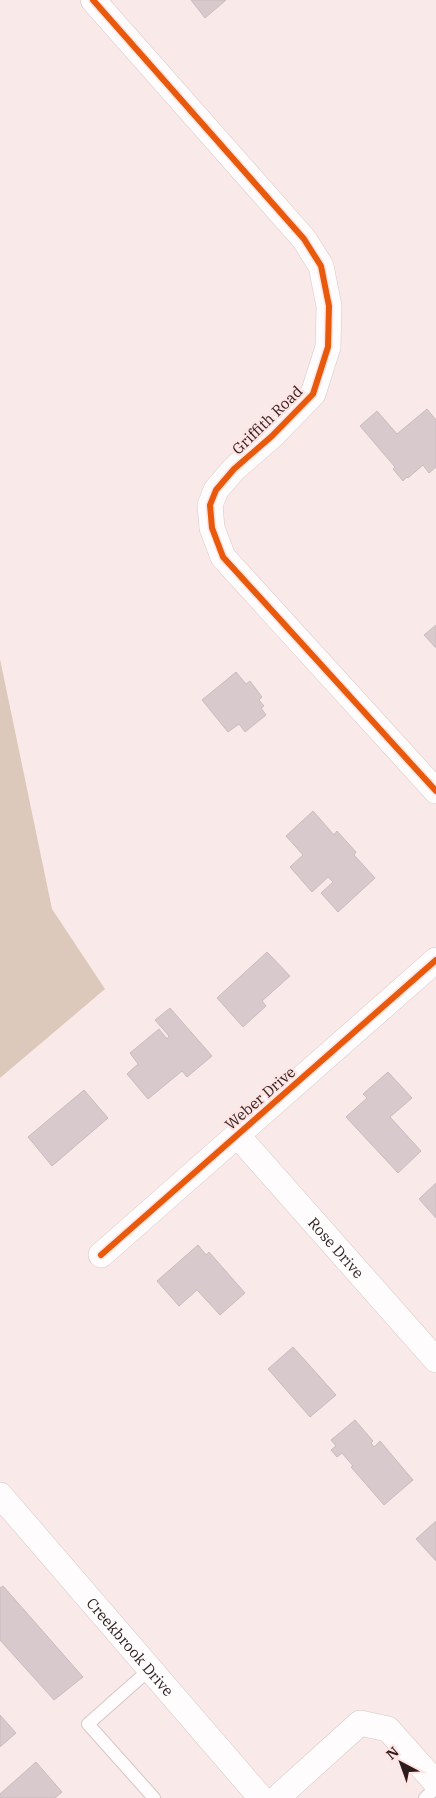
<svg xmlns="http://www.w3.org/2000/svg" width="436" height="1798" viewBox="0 0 436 1798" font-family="'IBM Plex Serif',serif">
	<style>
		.forest { fill: #dcc9bb }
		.building { fill: #d8cacc; stroke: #cabcbe }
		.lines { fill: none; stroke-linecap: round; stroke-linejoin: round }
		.lane-casing { stroke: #d7c8c7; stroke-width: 14 }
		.street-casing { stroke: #d7c8c7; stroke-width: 26 }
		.lane { stroke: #fefcfc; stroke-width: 12 }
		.street { stroke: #fefcfc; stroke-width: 25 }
		.cycleway-casing { stroke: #ffe4e3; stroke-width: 9 }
		.cycleway { stroke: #e8590c; stroke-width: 6 }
		.labels { text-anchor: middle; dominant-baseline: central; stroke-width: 4.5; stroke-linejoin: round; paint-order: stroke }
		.street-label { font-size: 15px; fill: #2c1c1c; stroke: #ffe4e3 }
	</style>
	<rect width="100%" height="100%" fill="#f9eae9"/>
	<polygon class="forest" points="0,659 52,909 105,989 0,1078"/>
	<g class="building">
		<polygon points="191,0 226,0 205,18"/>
		<polygon points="427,409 436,420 436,467 429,473 423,465 408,478 407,477 403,481 393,469 395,467 360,426 377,411 397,434"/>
		<polygon points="436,625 436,648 424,635"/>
		<polygon points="236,672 246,684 250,681 262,697 259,700 264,706 261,708 266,715 245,732 239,724 228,732 202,700"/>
		<polygon points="313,811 334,835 337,831 356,852 354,855 375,878 338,912 321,893 333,882 328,877 312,892 290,867 303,855 286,836"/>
		<polygon points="267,952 290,976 262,1001 266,1006 243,1027 217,998"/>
		<polygon points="170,1008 212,1056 187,1077 182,1071 148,1099 127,1074 138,1064 130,1053 159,1029 167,1039 169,1036 155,1020"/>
		<polygon points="388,1072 412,1098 390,1117 421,1151 398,1173 346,1117 367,1098 363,1094"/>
		<polygon points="84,1090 108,1118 52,1166 28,1137"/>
		<polygon points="436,1183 436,1218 419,1199"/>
		<polygon points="198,1245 206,1255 209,1252 245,1293 220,1315 197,1290 179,1306 157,1281"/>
		<polygon points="293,1347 336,1395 310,1417 268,1369"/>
		<polygon points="355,1420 373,1441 371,1443 374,1447 380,1441 413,1480 384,1505 351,1467 353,1466 342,1453 337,1457 331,1450 336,1446 331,1440"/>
		<polygon points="436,1521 436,1561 416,1539"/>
		<polygon points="3,1586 83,1677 54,1700 0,1640 0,1588"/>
		<polygon points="0,1715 16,1733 0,1747"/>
		<polygon points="36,1762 62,1792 55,1798 0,1798 0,1794"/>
	</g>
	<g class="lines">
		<g class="lane-casing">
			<g id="lane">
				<polyline points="149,1670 88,1724 154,1798"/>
				<polyline points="425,1798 436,1788"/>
			</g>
		</g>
		<g class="street-casing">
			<g id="street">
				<polyline points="93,0 304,239 321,266 329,306 328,347 313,394 272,436 234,469 216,490 210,505 212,528 223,557 436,791"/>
				<path id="s1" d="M 237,1135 L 436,1360"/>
				<polyline points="101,1255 436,960"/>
				<path id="s2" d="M 0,1495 L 261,1798"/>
				<polyline points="277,1798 360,1723 388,1729 436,1783"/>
			</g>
		</g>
		<use href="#lane" class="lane"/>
		<use href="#street" class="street"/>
		<g class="cycleway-casing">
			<g id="cycleway">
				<polyline points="93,0 304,239 321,266 329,306 328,347 313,394 272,436 234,469 216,490 210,505 212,528 223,557 436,791"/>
				<polyline points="101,1255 436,960"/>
			</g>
		</g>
		<use href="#cycleway" class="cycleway"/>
	</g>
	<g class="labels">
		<g class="street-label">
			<text transform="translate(267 420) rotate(-44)">Griffith Road</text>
			<text transform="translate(260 1098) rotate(-41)">Weber Drive</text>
			<text stroke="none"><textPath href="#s1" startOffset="150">Rose Drive</textPath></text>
			<text stroke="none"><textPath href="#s2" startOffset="200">Creekbrook Drive</textPath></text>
		</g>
	</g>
	<g transform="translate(401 1763) rotate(319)" stroke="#ffe4e3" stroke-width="4" paint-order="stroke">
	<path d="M0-4L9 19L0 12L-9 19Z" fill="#2c1c1c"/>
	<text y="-8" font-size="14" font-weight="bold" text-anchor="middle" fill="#2c1c1c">N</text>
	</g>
</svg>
